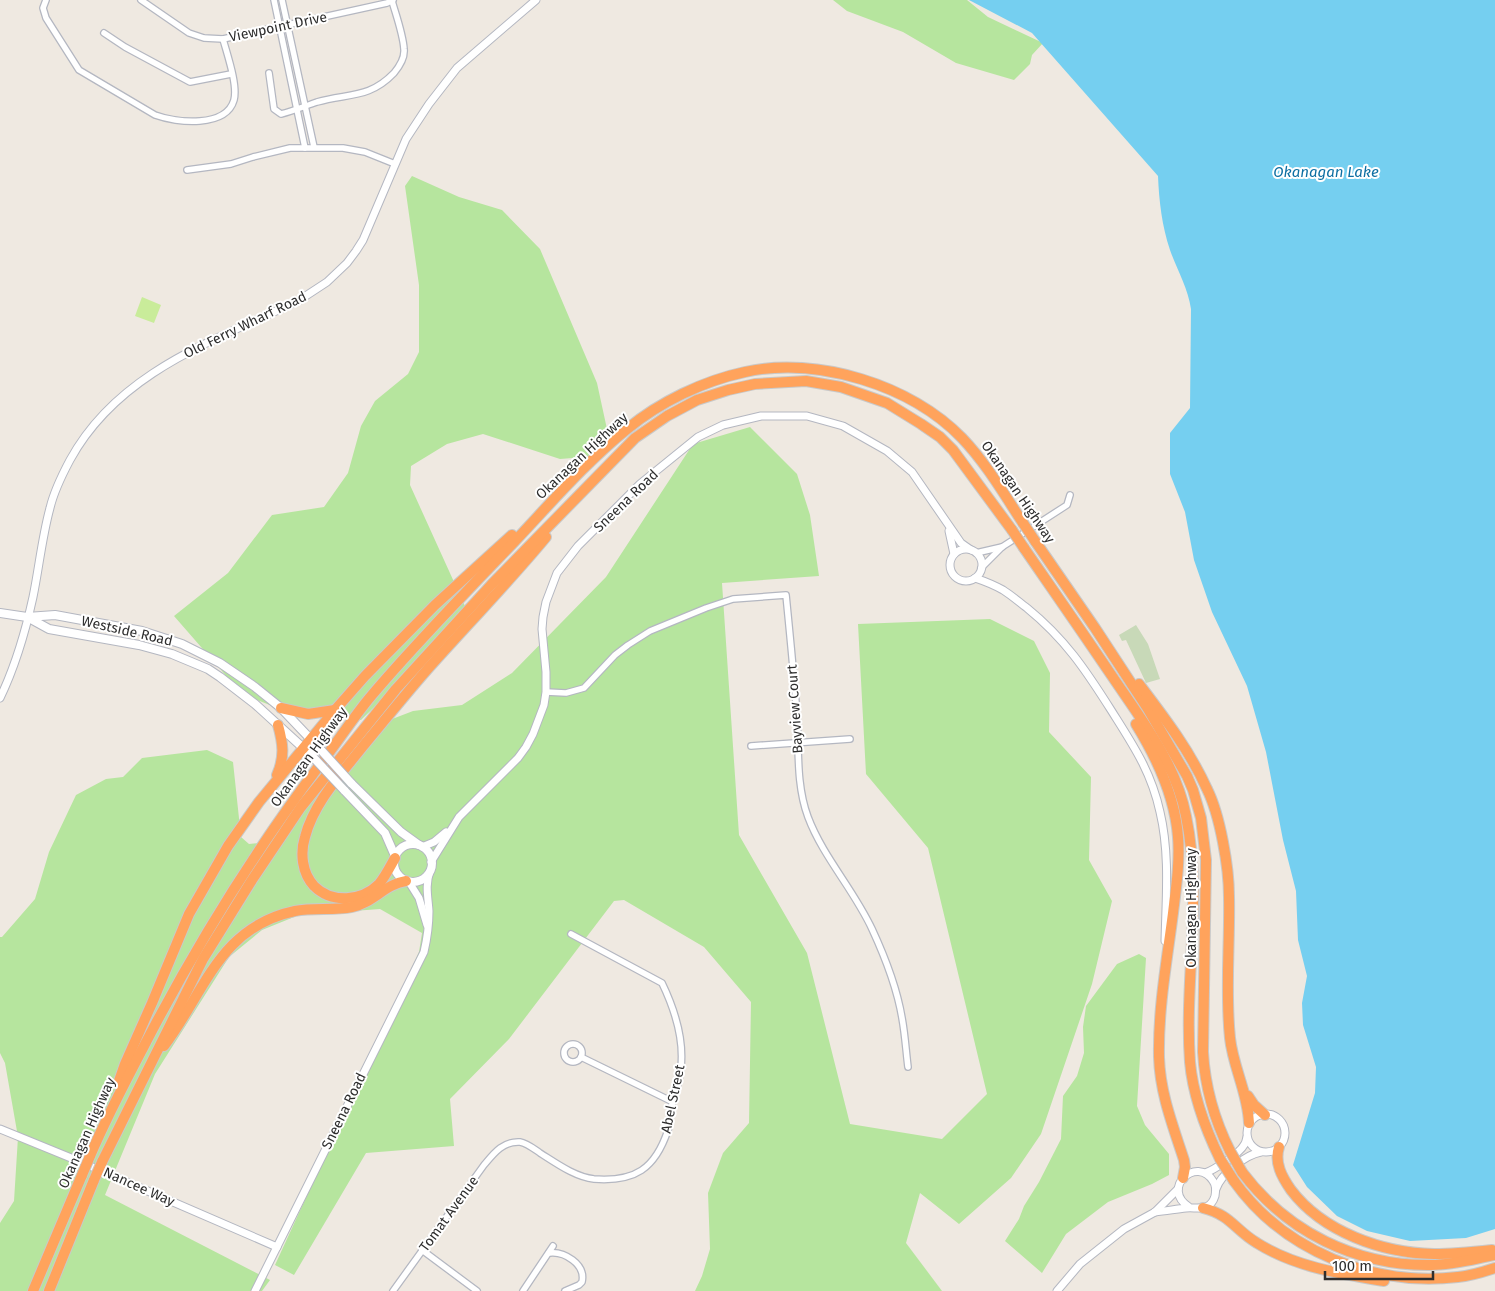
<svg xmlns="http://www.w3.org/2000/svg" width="1495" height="1291" viewBox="0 0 1495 1291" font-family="'Fira Sans',sans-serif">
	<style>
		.green { fill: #b6e59e }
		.cemetery { fill: #c8d9b8 }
		.pitch { fill: #c9ec9a }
		.water { fill: #75cff0 }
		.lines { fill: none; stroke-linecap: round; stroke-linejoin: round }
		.minor-casing { stroke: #b4b7c1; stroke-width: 8 }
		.tertiary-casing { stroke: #b4b7c1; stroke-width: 9 }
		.secondary-casing { stroke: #b4b7c1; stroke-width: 10 }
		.motorway-casing { stroke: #c9c9c9; stroke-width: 12 }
		.minor { stroke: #fff; stroke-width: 5.5 }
		.tertiary { stroke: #fff; stroke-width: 7 }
		.secondary { stroke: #fff; stroke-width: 8 }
		.motorway { stroke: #ffa35c; stroke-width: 10 }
		.secondary-bridge-casing { stroke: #b4b7c1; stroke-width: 10; stroke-linecap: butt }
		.motorway-bridge-casing { stroke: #c9c9c9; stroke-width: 12; stroke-linecap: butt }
		.secondary-bridge { stroke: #fff; stroke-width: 8 }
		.motorway-bridge { stroke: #ffa35c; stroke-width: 10 }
		.labels { text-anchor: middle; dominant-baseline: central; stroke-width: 4; stroke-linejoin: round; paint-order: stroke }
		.street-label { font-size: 14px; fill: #2e2e2e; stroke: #fff }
		.water-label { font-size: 15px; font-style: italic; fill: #0d6fa3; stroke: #fff }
	</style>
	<rect width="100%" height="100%" fill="#efe9e1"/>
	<g class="green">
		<polygon points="833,0 967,0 988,17 1043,43 1032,55 1030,64 1014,80 956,63 903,32 847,11"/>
		<polygon points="412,176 459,197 502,210 540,249 597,383 610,443 598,456 560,459 483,434 447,444 411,466 410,485 469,615 361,720 295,715 242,694 174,616 228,573 272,515 324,507 348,473 361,426 375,401 408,374 419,352 419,285 405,186"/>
		<polygon points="750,427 797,474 810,515 819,576 722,583 739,835 807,953 850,1124 942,1139 987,1094 928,848 866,774 858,624 990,619 1034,641 1050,673 1049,732 1091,777 1089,860 1112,901 1092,984 1041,1134 1011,1178 959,1224 920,1193 906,1243 942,1291 695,1291 702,1276 710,1249 708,1193 723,1153 749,1123 751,1002 704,947 624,900 614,901 509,1039 450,1099 454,1146 366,1153 294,1275 275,1265 419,952 422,933 380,909 299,915 262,930 229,957 155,1074 105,1195 270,1280 262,1291 0,1291 0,1223 14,1201 18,1137 5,1063 0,1053 0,937 2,937 35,899 49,852 76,795 106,779 123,777 142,758 207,750 233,762 241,837 249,844 260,843 374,726 413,711 462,705 512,673 606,577 693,444"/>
		<polygon points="1139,954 1146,958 1137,1106 1145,1125 1169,1154 1169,1175 1152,1184 1108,1202 1066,1234 1042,1273 1005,1241 1019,1219 1024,1206 1039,1182 1061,1139 1063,1096 1077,1076 1084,1053 1083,1027 1086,1006 1117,964"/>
	</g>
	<polygon class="cemetery" points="1136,625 1148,644 1160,679 1146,683 1126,640 1122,641 1119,635"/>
	<polygon class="pitch" points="142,297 161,305 154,323 135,316"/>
	<path class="water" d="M 969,0 L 1495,0 L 1495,1229 L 1466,1238 L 1410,1241 L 1367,1231 L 1337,1216 L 1307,1187 L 1293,1165 L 1315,1093 L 1316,1067 L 1303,1025 L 1302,1003 L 1307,976 L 1298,940 L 1296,891 L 1283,840 L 1266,752 L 1247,686 L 1212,612 L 1194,560 L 1185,512 L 1170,474 L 1170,433 L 1190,408 L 1191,309 C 1188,288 1177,270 1170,250 C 1162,226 1159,201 1158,176 L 1032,33 Z"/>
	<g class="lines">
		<g class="minor-casing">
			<g id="minor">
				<path d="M 46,0 L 43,8 L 46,18 L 79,70 L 155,115 C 177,123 226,128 234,100 C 238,85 227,54 223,39"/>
				<polyline points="141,0 189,33 204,38 223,39 387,3 393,0"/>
				<polyline points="274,0 305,148"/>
				<polyline points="282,0 314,147"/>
				<polyline points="104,33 125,47 190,82 231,74"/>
				<path d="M 269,73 L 274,109 L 281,114 C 293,111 305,106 317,102 C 348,93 369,99 394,73 C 399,67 405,58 404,49 C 403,34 396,15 392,1"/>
				<polyline points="187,170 231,164 253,157 290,148 343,148 365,152 395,164"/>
				<polyline points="976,553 1002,547"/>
				<polyline points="981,568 1002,547 1067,505 1070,495"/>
				<path d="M 546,692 L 566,693 L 584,688 L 615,655 L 628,645 L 650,631 L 706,608 L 733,599 L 786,595 C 790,635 794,675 797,716 C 799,749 796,785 808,817 C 823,857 854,890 872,929 C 885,957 897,988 902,1018 C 905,1034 906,1051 908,1067"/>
				<polyline points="751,746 850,739"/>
				<circle cx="573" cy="1053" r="9"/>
				<polyline points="581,1057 673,1102"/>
				<polyline points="422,1250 477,1291"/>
				<path d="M 549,1253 C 564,1251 586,1264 582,1282 L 579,1285 L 565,1291"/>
				<path d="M 393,1291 L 484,1165 C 494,1153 503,1141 520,1142 C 527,1143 534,1149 540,1153 C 556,1163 575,1177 594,1179 C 635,1182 655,1169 668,1130 C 671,1123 669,1115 671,1108 C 675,1094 680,1081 681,1067 C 684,1039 674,1008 662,983 L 571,934"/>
				<polyline points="523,1291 553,1246"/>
			</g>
		</g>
		<g class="tertiary-casing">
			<g id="tertiary">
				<polyline points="949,531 954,554"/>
				<circle cx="966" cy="565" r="16"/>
				<path d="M 975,578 C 984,581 994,585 1003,590 C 1011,595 1019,602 1027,608 C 1065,639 1085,669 1111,710 C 1133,745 1151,771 1160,812 C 1170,854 1166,898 1165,941"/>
				<path d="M 0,698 C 14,669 26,629 33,597 C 39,568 42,537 50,508 C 54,491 62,475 70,460 C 118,372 213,341 298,301 L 327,282 L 347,263 L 356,251 L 363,240 L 406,139 L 429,104 L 457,68 L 536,0"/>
				<polyline points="422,847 434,842 446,832"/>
				<polyline points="431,862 459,817 518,758 526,747 533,734 544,705 546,692 546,672 542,629 543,617 546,602 557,573 578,546 640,484 698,437 723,425 761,416 807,416 843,426 887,451 912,472 961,543 971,550"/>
				<polyline points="409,882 419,898 427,925"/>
				<circle cx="1266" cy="1133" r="19"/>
				<polyline points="0,1129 76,1160 277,1247"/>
				<path d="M 1205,1173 C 1214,1170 1240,1153 1244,1145 C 1246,1143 1246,1140 1247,1137"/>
				<path d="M 1216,1189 C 1221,1174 1245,1155 1261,1152"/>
				<path d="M 1155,1212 C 1166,1211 1176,1209 1186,1208 C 1198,1207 1210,1212 1215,1196 C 1216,1191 1216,1185 1213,1181 C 1197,1155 1160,1188 1189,1207"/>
				<path d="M 255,1291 L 424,952 C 427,939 429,925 429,911 C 428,896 425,886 430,871"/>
				<polyline points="1057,1291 1080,1264 1124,1229 1155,1212 1178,1189"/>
			</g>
		</g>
		<g class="secondary-casing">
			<g id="secondary">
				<polyline points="0,613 27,617 55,615 142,631 182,644 220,663 255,687 281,708 321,750"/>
				<polyline points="29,618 49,629 139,645 172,654 208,669 220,677 255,704 312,756"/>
				<polyline points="351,783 401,832 419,845"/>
				<polyline points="344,790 385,833 395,856"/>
				<circle cx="413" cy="863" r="19"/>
			</g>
		</g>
		<g class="motorway-casing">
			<g id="motorway">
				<path d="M 1035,541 L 1095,628 L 1148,709 L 1187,776 L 1193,790 L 1201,818 L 1206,860 L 1203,1052 C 1205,1088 1214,1119 1230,1151"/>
				<path d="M 1024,548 C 1053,590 1083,633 1112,676 C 1141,719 1176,763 1186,816 C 1203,897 1184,980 1190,1062 C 1193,1096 1205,1128 1220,1159"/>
				<path d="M 1139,684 C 1164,717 1190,751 1207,789 C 1220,815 1229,867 1229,897 C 1230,944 1225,991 1230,1038 C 1233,1067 1248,1093 1249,1123"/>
				<polyline points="281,708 308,714 335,710"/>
				<path d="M 1136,724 C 1157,758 1175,797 1178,837 C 1180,862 1176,888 1173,913 C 1167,960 1158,1009 1159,1057 C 1160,1093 1173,1126 1184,1160 L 1185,1167 L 1183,1178"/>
				<path d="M 277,775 C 285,757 283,743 278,725"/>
				<path d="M 395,858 C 390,867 385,877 379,884 C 362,901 332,904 314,886 C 302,873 300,853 305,837 C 314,802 342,773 364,745 C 384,721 404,696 425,672 C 465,627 507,584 546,537"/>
				<path d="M 164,1046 C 205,992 219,927 295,911 C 314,907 333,911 352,907 C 373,903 385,884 406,881"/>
				<polyline points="118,1084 125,1064 152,1003 189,914 228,846 259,802 335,710 365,676 435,605 512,535"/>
				<polyline points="1248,1096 1254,1105 1265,1115"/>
				<path d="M 1279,1147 C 1274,1163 1282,1177 1291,1190 C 1323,1232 1382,1253 1434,1254 C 1453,1254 1473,1252 1492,1250"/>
				<path d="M 90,1156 C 109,1111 132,1069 155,1025 C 204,933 259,845 322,762 C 339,740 354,716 372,695 C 417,642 466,592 514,542 C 550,504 586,462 627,429 C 660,402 703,381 745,372 C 817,356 911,385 962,438 C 986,463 1004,494 1023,523"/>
				<polyline points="102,1162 203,959 252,880 301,807 396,689 491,585 635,438 667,416 697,400 728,390 755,384 806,381 841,387 887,403 921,424 940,437 953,450 1012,530"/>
				<path d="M 1242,1172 C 1287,1232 1356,1266 1431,1265 C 1453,1265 1474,1259 1495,1255"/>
				<path d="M 1234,1181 C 1284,1251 1373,1287 1458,1277 C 1470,1276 1483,1272 1495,1268"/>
				<path d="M 1203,1208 C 1231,1215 1235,1230 1257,1243 C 1295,1267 1341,1274 1384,1281"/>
				<polyline points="33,1291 82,1175"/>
				<polyline points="49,1291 94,1180"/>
			</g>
		</g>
		<use href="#minor" class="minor"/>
		<use href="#tertiary" class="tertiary"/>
		<use href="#secondary" class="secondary"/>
		<use href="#motorway" class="motorway"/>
		<g class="secondary-bridge-casing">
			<g id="secondary-bridge">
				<polyline points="321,750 351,783"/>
				<polyline points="312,756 344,790"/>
			</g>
		</g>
		<g class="motorway-bridge-casing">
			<g id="motorway-bridge">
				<polyline points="1023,523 1035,541"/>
				<polyline points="1012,530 1024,548"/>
				<polyline points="1230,1151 1242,1172"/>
				<polyline points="1220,1159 1234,1181"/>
				<polyline points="82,1175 90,1156"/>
				<polyline points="94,1180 102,1162"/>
			</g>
		</g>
		<use href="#secondary-bridge" class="secondary-bridge"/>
		<use href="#motorway-bridge" class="motorway-bridge"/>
	</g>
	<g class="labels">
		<g class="street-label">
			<text transform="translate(278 27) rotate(-12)">Viewpoint Drive</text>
			<text transform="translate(245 325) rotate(-26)">Old Ferry Wharf Road</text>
			<text transform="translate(582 456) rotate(-43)">Okanagan Highway</text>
			<text transform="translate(1018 492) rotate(56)">Okanagan Highway</text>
			<text transform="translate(626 501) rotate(-44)">Sneena Road</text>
			<text transform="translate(127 631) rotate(13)">Westside Road</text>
			<text transform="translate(795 709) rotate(-94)">Bayview Court</text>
			<text transform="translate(309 757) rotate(-54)">Okanagan Highway</text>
			<text transform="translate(1191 908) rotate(-90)">Okanagan Highway</text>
			<text transform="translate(673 1099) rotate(-78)">Abel Street</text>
			<text transform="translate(344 1111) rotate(-64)">Sneena Road</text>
			<text transform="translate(87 1133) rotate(-66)">Okanagan Highway</text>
			<text transform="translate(139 1187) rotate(24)">Nancee Way</text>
			<text transform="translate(449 1214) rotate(-54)">Tomat Avenue</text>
		</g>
		<g class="water-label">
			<text x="1326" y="172">Okanagan Lake</text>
		</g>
	</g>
	<path d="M1325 1271v8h108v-8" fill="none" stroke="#2e2e2e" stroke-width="2.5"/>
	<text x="1332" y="1271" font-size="15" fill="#2e2e2e" stroke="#ffffff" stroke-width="4" paint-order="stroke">100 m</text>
</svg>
